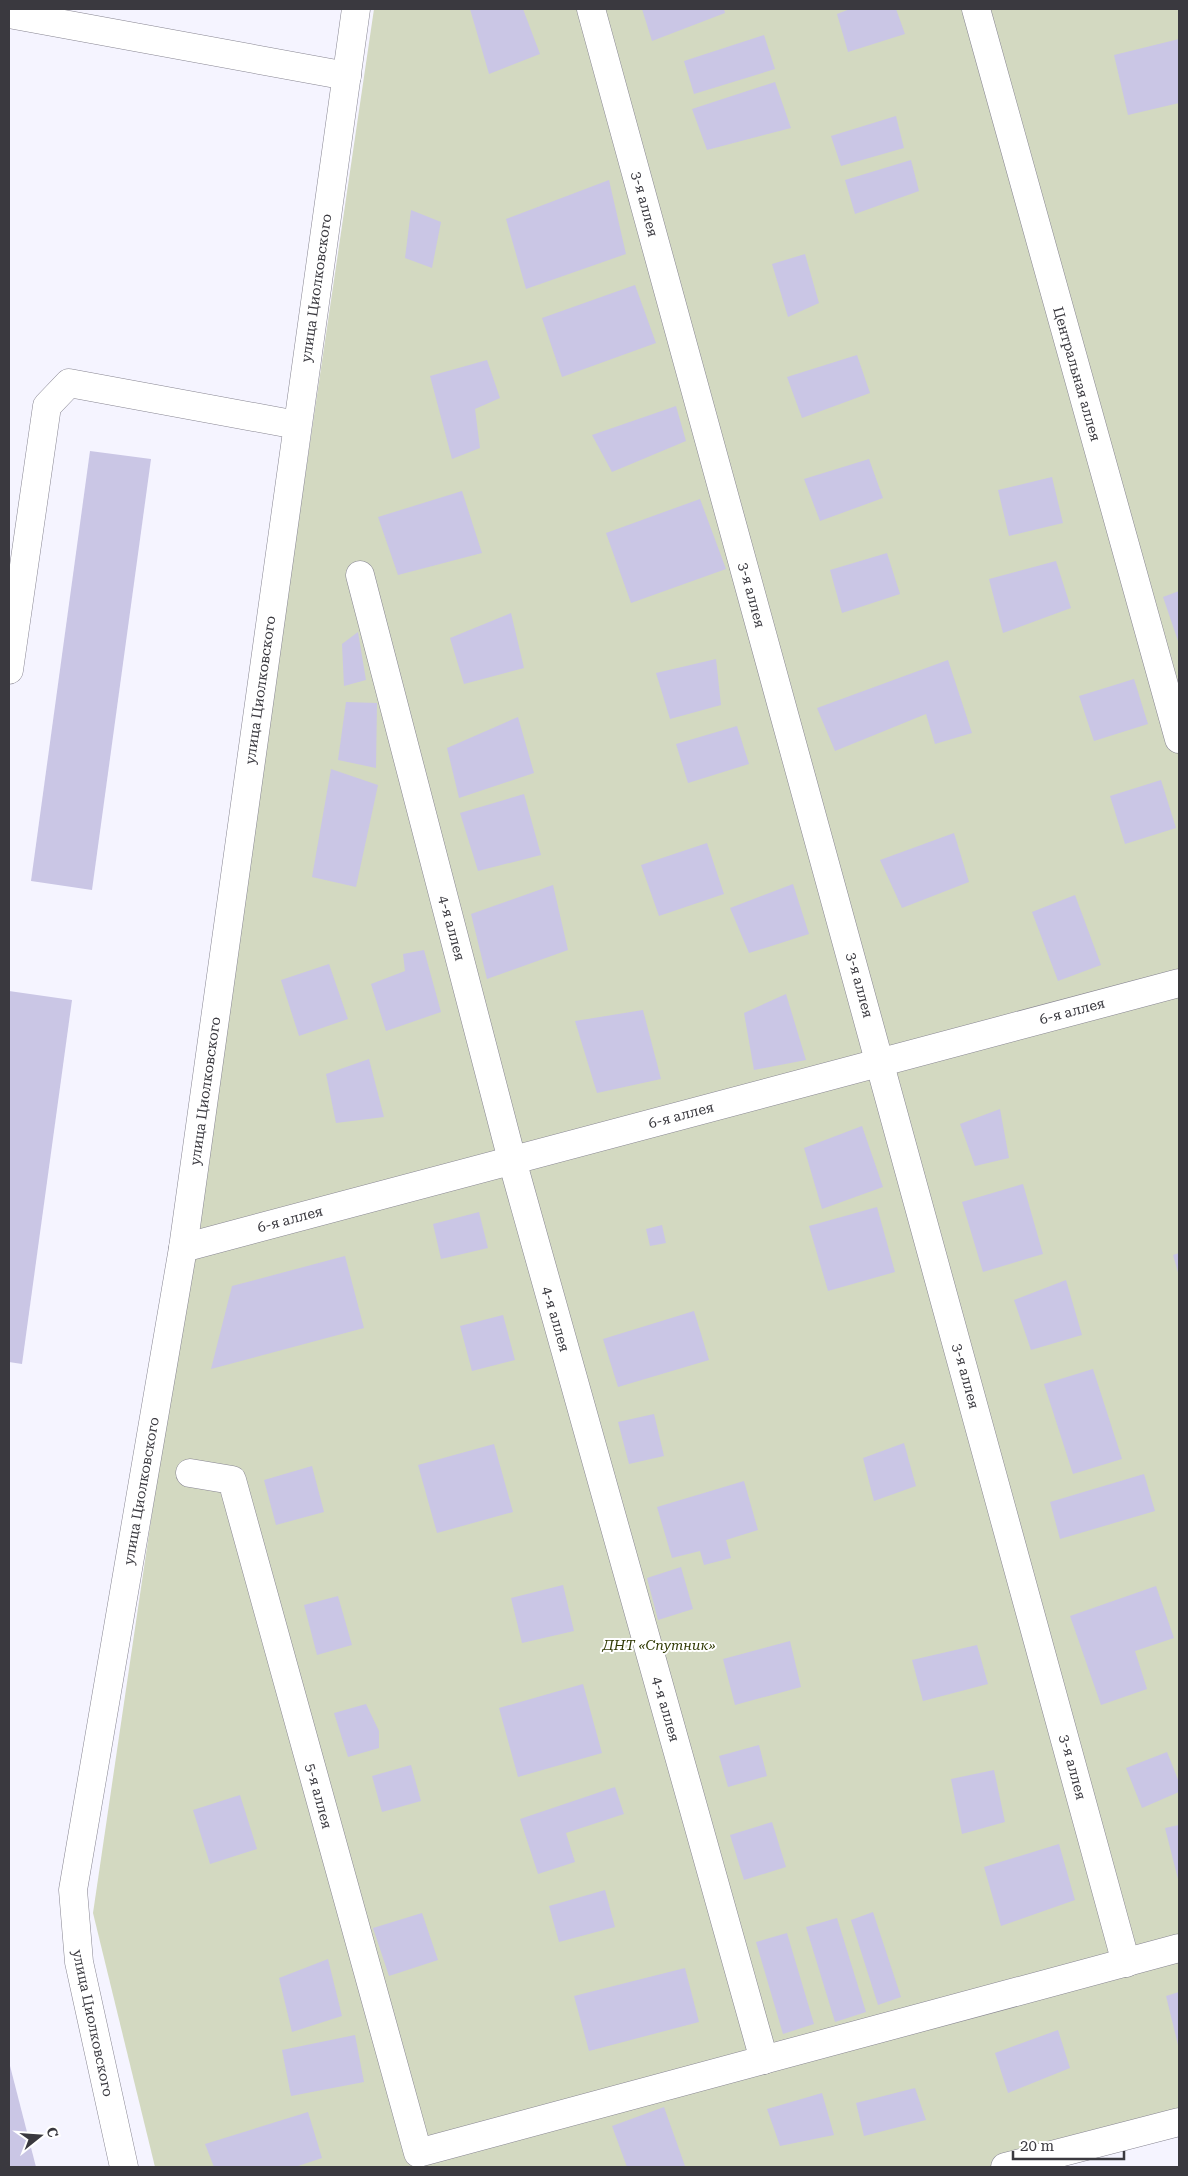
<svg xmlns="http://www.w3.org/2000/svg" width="1188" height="2176" viewBox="0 0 1188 2176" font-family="'Roboto Serif',serif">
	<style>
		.green { fill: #d3d9c1 }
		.building { fill: #cac6e5 }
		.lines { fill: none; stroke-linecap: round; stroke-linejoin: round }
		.minor-casing { stroke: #878591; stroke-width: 29 }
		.minor { stroke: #fff; stroke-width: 28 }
		.labels { text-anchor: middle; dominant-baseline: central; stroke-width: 4; stroke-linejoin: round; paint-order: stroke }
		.street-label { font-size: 14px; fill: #3a393f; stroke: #fff }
		.park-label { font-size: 14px; font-style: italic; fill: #303a04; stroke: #fff }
	</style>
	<rect width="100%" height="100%" fill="#f5f4ff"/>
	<polygon class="green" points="374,9 1179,9 1179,2117 989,2167 155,2167 93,1913"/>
	<g class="building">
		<polygon points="470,9 523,9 540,54 489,74"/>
		<polygon points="642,9 724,9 725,13 652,41"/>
		<polygon points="850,9 896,9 905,34 848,52 837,14"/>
		<polygon points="764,35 775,69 694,94 684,61"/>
		<polygon points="1179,39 1179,103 1128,115 1114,55"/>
		<polygon points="775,82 791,128 707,150 692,109"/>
		<polygon points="896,116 904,148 841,166 831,136"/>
		<polygon points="911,160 919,191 855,214 845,180"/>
		<polygon points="609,180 626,254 526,289 506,219"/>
		<polygon points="411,210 441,222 432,268 405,258"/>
		<polygon points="805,254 819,303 788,317 772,264"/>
		<polygon points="635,285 656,343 562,377 542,318"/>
		<polygon points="857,355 870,393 802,418 787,377"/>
		<polygon points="487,360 500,398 475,409 480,448 452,459 430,376"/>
		<polygon points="676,406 686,441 612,472 592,435"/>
		<polygon points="90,451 151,459 92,890 31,881"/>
		<polygon points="869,459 883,498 820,521 804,479"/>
		<polygon points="1052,477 1063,523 1009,536 998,490"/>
		<polygon points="462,491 482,553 398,575 378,517"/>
		<polygon points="700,499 726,569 631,603 606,533"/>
		<polygon points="887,553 900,594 842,613 830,570"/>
		<polygon points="1056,561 1071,608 1003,633 989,579"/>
		<polygon points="1179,591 1179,644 1163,597"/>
		<polygon points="511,613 524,668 464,684 450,638"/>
		<polygon points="358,632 366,680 344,686 342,644"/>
		<polygon points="716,659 721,705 670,719 656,673"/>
		<polygon points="948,660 972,733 935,744 926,714 835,751 817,708"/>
		<polygon points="1134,679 1148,724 1094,741 1079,696"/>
		<polygon points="346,702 377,703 376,768 338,760"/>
		<polygon points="518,717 534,773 459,798 447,748"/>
		<polygon points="737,726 749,764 688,783 676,744"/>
		<polygon points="331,769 378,785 356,887 312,877"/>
		<polygon points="1161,780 1176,828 1125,844 1110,796"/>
		<polygon points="524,794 541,855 478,871 460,813"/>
		<polygon points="954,833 969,882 902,908 880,860"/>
		<polygon points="707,843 724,894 659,916 641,865"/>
		<polygon points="793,884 809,934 749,953 730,908"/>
		<polygon points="553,885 568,950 487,979 471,914"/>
		<polygon points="1075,895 1101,965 1058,981 1032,912"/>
		<polygon points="424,950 441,1012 386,1031 371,984 405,971 403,954"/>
		<polygon points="329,964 348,1019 299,1036 281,980"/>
		<polygon points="9,991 72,1000 22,1364 9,1362"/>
		<polygon points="786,994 806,1060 754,1070 744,1013"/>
		<polygon points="643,1010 661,1079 597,1093 575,1021"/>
		<polygon points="369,1059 384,1117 336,1123 326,1074"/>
		<polygon points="1000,1109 1009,1158 975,1166 960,1124"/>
		<polygon points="862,1126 883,1187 822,1209 804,1148"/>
		<polygon points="1023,1184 1043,1254 983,1272 962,1202"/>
		<polygon points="877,1207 895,1272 828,1291 809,1226"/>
		<polygon points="479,1212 488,1248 441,1259 433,1224"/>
		<polygon points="662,1225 666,1243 650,1246 646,1229"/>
		<polygon points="1179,1253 1179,1276 1173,1255"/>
		<polygon points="345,1256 364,1328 211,1369 232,1286"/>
		<polygon points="1066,1280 1082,1335 1031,1350 1014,1300"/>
		<polygon points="694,1311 709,1360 618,1387 603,1339"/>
		<polygon points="503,1315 515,1360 472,1371 460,1326"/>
		<polygon points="1093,1369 1122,1459 1073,1474 1044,1384"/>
		<polygon points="654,1414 664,1456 629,1464 618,1422"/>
		<polygon points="904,1443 916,1486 874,1501 863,1458"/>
		<polygon points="494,1444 513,1512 437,1533 418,1465"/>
		<polygon points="312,1466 324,1512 276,1525 264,1480"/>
		<polygon points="1144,1474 1155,1511 1060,1539 1050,1502"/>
		<polygon points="744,1481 758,1530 726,1540 731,1558 704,1565 700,1551 672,1558 657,1507"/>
		<polygon points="681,1567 693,1609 658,1620 647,1578"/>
		<polygon points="563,1585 574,1631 522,1643 511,1598"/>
		<polygon points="1156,1586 1174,1638 1135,1651 1147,1689 1101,1705 1070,1616"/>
		<polygon points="338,1596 352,1645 317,1655 304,1605"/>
		<polygon points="790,1641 801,1687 735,1705 723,1659"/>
		<polygon points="977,1645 988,1684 923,1701 912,1660"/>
		<polygon points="583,1684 602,1753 518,1777 499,1708"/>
		<polygon points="366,1704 379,1731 379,1748 348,1757 334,1713"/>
		<polygon points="759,1745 767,1776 728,1787 719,1756"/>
		<polygon points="1167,1752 1179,1782 1179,1792 1142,1808 1126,1768"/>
		<polygon points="411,1765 421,1801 382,1812 372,1776"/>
		<polygon points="994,1770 1005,1822 962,1834 951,1779"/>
		<polygon points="615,1787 624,1814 566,1833 575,1862 538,1874 520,1819"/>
		<polygon points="240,1795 257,1849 210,1864 193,1810"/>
		<polygon points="772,1822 786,1867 744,1880 730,1835"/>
		<polygon points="1179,1825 1179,1883 1165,1828"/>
		<polygon points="1059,1844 1075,1900 1001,1926 984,1867"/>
		<polygon points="605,1890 615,1927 559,1942 549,1906"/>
		<polygon points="873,1912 901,1997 878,2005 851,1920"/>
		<polygon points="422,1913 438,1960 389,1976 373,1928"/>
		<polygon points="837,1918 866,2012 835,2022 806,1927"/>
		<polygon points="787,1933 814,2024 783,2034 756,1942"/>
		<polygon points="328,1959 342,2016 292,2032 279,1978"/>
		<polygon points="685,1968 699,2022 589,2051 574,1996"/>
		<polygon points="1179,1992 1179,2049 1166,1996"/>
		<polygon points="1058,2030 1070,2068 1008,2093 995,2053"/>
		<polygon points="355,2035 364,2082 291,2096 282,2050"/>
		<polygon points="9,2062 36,2167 9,2167"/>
		<polygon points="915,2088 926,2120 864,2136 856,2103"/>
		<polygon points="822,2093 834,2135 780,2146 767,2109"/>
		<polygon points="664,2107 685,2166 627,2167 612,2126"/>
		<polygon points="308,2112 322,2158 295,2167 214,2167 205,2144"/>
	</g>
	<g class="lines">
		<g class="minor-casing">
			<g id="minor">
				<polyline points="591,9 1126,1963"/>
				<polyline points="976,9 1179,739"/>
				<polyline points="9,14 347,76"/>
				<polyline points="360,575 512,1160 764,2060"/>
				<polyline points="9,670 47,406 69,383 297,425"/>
				<polyline points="183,1248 1179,983"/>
				<polyline points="190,1473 232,1480 418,2153 1179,1948"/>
				<polyline points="124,2167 79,1962 73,1890 183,1248 356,9"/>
				<polyline points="1005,2167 1179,2122"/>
			</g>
		</g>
		<use href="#minor" class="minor"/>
	</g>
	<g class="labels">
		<g class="street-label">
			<text transform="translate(645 204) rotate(75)">3-я аллея</text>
			<text transform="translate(316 288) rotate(-82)">улица Циолковского</text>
			<text transform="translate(1077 374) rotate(74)">Центральная аллея</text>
			<text transform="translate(752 595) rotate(75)">3-я аллея</text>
			<text transform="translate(260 690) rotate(-82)">улица Циолковского</text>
			<text transform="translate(452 928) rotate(75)">4-я аллея</text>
			<text transform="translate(860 985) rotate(75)">3-я аллея</text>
			<text transform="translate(1072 1011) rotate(-15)">6-я аллея</text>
			<text transform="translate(205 1091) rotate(-82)">улица Циолковского</text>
			<text transform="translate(681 1115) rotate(-15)">6-я аллея</text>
			<text transform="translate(290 1219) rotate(-15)">6-я аллея</text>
			<text transform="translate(556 1319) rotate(74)">4-я аллея</text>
			<text transform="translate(966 1376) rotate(75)">3-я аллея</text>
			<text transform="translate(141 1491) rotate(-80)">улица Циолковского</text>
			<text transform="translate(666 1709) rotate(74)">4-я аллея</text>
			<text transform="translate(1073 1767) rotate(75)">3-я аллея</text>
			<text transform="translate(319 1796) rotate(75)">5-я аллея</text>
			<text transform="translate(93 2023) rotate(78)">улица Циолковского</text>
		</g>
		<g class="park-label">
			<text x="659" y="1645">ДНТ «Спутник»</text>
		</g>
	</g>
	<rect width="1188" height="2176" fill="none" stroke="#3a393f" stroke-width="20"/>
	<g transform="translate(40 2136) rotate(73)" stroke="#ffffff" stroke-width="4" paint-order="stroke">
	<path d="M0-4L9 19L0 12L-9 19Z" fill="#3a393f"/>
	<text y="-8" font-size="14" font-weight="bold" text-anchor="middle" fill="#3a393f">С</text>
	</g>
	<path d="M1013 2151v8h111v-8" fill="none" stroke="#3a393f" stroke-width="2.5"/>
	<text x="1020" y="2151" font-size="15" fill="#3a393f" stroke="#ffffff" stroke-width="4" paint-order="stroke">20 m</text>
</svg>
